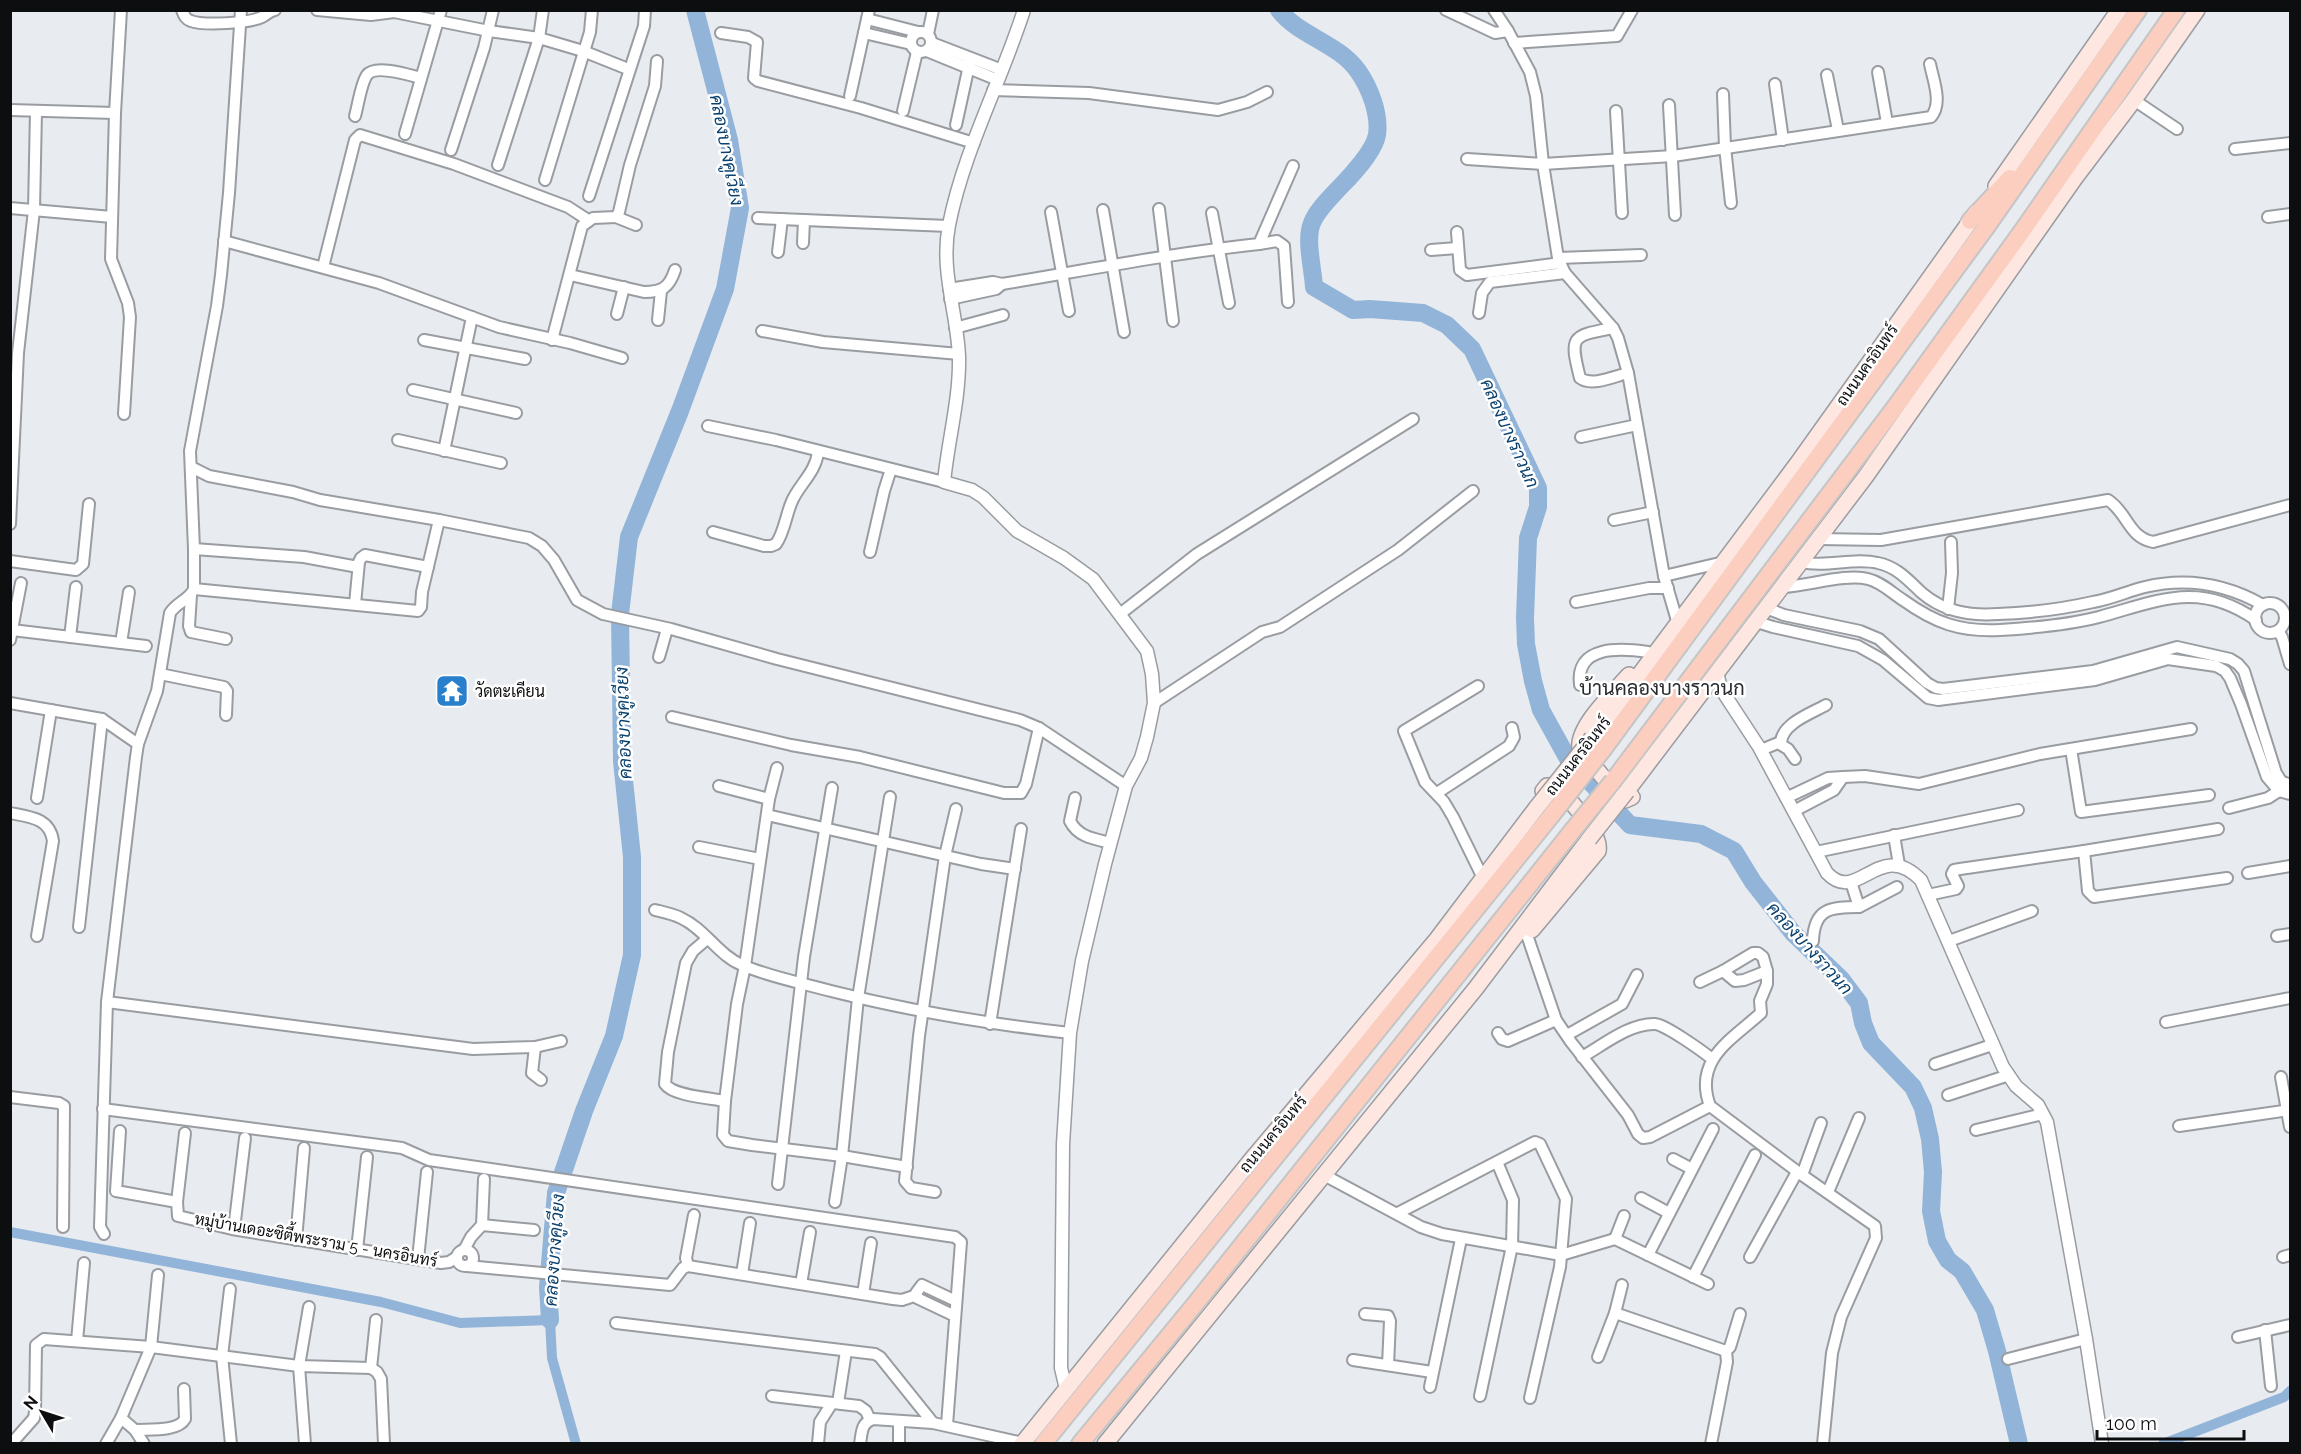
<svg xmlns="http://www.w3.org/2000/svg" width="2301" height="1454" viewBox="0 0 2301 1454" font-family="Raleway,Sarabun,sans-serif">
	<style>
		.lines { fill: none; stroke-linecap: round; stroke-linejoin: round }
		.canal { stroke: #91b4d8; stroke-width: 10 }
		.river { stroke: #91b4d8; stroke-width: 18 }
		.minor-casing { stroke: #999ca1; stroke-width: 14 }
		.tertiary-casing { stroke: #999ca1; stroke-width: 15 }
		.secondary-casing { stroke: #999ca1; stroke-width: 18 }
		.primary-casing { stroke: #c5c5c6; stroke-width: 20 }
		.minor { stroke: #fff; stroke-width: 10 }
		.tertiary { stroke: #fff; stroke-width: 12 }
		.secondary { stroke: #fde7e0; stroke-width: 15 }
		.primary { stroke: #fbcec0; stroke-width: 16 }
		.secondary-bridge-casing { stroke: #999ca1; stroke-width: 18; stroke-linecap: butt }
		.primary-bridge-casing { stroke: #c5c5c6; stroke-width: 20; stroke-linecap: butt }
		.secondary-bridge { stroke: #fde7e0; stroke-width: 15 }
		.primary-bridge { stroke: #fbcec0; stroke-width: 16 }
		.labels { text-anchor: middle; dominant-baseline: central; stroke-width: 5; stroke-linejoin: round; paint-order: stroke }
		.street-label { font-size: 16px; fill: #0d0e10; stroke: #fff }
		.poi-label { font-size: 16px; fill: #0d0e10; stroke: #fff; text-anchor: start }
		.water-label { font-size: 18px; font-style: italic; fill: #0a416e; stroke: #fff }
		.quarter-label { font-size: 20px; fill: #292b2f; stroke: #fff }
	</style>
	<rect width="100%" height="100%" fill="#e8ebf0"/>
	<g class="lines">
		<g class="canal">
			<polyline points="10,1232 381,1302 460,1323 550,1320 552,1358 576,1444"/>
			<polyline points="2163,1444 2284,1397 2290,1391"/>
		</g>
		<g class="river">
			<path d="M 1279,10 C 1299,36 1338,43 1358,71 C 1370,88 1380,114 1377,135 C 1374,151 1351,176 1340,187 C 1330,198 1317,210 1312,223 C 1305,239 1313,269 1314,287 L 1353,310 L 1370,309 L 1423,313 L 1447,325 L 1472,349 L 1538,488 L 1538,507 L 1528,538 L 1525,618 L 1526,644 L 1533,681 L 1541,710 L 1567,757 L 1630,825 L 1701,834 L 1734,851 L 1753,882 L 1793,933 L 1841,979 L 1859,1003 L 1863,1023 L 1871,1043 L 1913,1087 L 1923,1108 L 1930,1139 L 1933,1172 L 1931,1211 L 1937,1241 L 1948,1260 L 1962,1271 L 1985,1310 L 1997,1351 L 2019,1444"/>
			<polyline points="550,1320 548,1287 556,1193 584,1111 614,1036 632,955 632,857 622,761 620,614 629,537 680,411 725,289 740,208 729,140 695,10"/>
		</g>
		<g class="minor-casing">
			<g id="minor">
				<polyline points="121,10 115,113 111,259 128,303 130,317 124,414"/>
				<path d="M 182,10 C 184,15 185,19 191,21 C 204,26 250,23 262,17 C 268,14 269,11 275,10"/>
				<polyline points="317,10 371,15 394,12 489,31 539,38 583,51 628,69"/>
				<polyline points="1446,10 1495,33 1508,31"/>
				<polyline points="1494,10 1508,31 1530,72 1536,96 1543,164 1558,258 1565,273 1613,328 1618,338 1628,373 1664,576 1678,624"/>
				<polyline points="867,19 918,32"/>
				<circle cx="921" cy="42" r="10"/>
				<polyline points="721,33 748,37 757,42 754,78 758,81 861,108 974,143"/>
				<polyline points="864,33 911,44"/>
				<polyline points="928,34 933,10"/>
				<polyline points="932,43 1002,70"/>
				<polyline points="1514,43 1617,36 1632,10"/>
				<polyline points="927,51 998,80"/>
				<polyline points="1878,72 1887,123"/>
				<polyline points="1827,75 1838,130"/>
				<polyline points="1775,84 1783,140"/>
				<polyline points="993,90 1089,93 1218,110 1247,102 1267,92"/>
				<polyline points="1723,94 1725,147 1731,203"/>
				<polyline points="850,96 869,10"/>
				<polyline points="2134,100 2177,129"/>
				<polyline points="1669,105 1675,215"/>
				<polyline points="10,110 115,113"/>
				<polyline points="903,111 917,52"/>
				<polyline points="1616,111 1622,213"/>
				<path d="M 355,116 C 358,106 361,83 367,75 C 375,64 409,75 421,78"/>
				<polyline points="956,125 970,61"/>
				<polyline points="405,134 441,10"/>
				<polyline points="2235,149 2290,143"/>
				<polyline points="451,150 484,48 493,10"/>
				<path d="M 1467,159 L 1543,164 L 1673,156 L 1931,117 C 1943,103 1933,80 1930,64"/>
				<polyline points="498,165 539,38 543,10"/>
				<polyline points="545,180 590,32 592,10"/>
				<polyline points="589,196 644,26 645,10"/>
				<polyline points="10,208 112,217"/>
				<polyline points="1159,209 1173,321"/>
				<polyline points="1103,210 1124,332"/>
				<polyline points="1051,212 1069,311"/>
				<polyline points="1212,213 1229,303"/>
				<polyline points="616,217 636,225"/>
				<polyline points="2268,217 2290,214"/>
				<polyline points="758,218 948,226"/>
				<polyline points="1457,232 1460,270 1467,275 1561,263"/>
				<polyline points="224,241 379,283 499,327 570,343 622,358"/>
				<polyline points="803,243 804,220"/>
				<polyline points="1259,244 1277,241 1284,246 1288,302"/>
				<polyline points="1431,250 1457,248"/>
				<polyline points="778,252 782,219"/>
				<polyline points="1558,258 1641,255"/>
				<polyline points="323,267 355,140 360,135 454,164 568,207 588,220"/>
				<path d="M 570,275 L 644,292 C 662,292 669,288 675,270"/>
				<path d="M 949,289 L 993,282 L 1002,284 C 1087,270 1173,253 1259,244 L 1293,166"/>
				<polyline points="950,299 996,289 1002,284"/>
				<polyline points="1479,313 1482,293 1490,282 1565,273"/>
				<polyline points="617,314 624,287"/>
				<polyline points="658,320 661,291"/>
				<polyline points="955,328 1003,315"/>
				<path d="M 1613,328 C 1572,336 1569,335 1580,378 C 1592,387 1615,376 1628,373"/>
				<polyline points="762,331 823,342 959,354"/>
				<polyline points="424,340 525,359"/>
				<polyline points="552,340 582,226 593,218 616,217 619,212 630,165 655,86 657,61"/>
				<polyline points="413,390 516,413"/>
				<polyline points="708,426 776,440 944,482"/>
				<polyline points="1581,437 1637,425"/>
				<polyline points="398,440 501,463"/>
				<polyline points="444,451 472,317"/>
				<polyline points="191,467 209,476 293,492 320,500 439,520 529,538 542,546 554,560 577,600 603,614 671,629 777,659 1020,720 1039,728 1126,786"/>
				<polyline points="1614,520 1653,512"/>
				<polyline points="10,524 18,353 34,210 36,111"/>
				<path d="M 713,532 L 764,546 L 771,546 L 776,544 C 785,531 786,513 793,499 C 801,483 816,471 818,452"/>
				<path d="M 1818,539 L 1881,540 L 2108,500 C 2128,513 2128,537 2153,542 L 2290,505"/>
				<polyline points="194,549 304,557 358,567"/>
				<polyline points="870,552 884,491 891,469"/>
				<polyline points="10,561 76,570 83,564 89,504"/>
				<path d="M 1801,562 C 1827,568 1853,557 1878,563 C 1897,567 1908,580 1922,593 C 1944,612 1970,616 1998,614 C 2030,613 2062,609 2093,602 C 2111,599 2128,591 2145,587 C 2187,577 2226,584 2263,605"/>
				<polyline points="1664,576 1724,562"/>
				<path d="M 1783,587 C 1807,586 1847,573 1868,579 C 1881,582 1892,593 1903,600 C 1935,623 1960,632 2000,630 C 2033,628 2068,625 2099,617 C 2158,601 2199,580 2256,620"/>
				<polyline points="194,589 418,611 421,607 422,592 439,520"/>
				<polyline points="191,595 189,626 191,632 226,639"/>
				<polyline points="1576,602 1649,588 1668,588"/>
				<circle cx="2270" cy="618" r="15"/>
				<polyline points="355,604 359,562 361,558 365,555 428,567"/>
				<polyline points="1766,608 1784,615 1860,631 1879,639 1927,683 1936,688 1943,689 2093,671 2177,647 2230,659 2238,664 2244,671 2276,773 2281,781 2290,785"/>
				<polyline points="1948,609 1952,573 1951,542"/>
				<polyline points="1120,614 1197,554 1413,419"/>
				<polyline points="1757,622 1773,627 1858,646 1883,660 1928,698 1938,700 2095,680 2168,659 2216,666 2225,671 2230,678 2241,704 2267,777 2279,791 2290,794"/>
				<polyline points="12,630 146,646"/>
				<polyline points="2278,631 2282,637 2290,664"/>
				<polyline points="70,637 76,587"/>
				<polyline points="10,640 21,583"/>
				<polyline points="121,643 129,592"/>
				<polyline points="659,657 667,629"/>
				<polyline points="160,674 224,687 227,691 226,715"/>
				<path d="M 1580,685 C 1575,645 1620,648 1648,652"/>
				<polyline points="1478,686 1404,731 1425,782 1444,802 1453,817 1480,872"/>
				<polyline points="10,703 102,719 138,744"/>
				<polyline points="1154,703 1262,632 1280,627 1398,550 1473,491"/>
				<polyline points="672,717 791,745 860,757 1004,793 1021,793 1026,784 1039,728"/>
				<path d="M 1781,744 C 1780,724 1812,713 1826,705"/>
				<polyline points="2071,749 2081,812 2209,795"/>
				<polyline points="1761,750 1778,743 1788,749 1795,759"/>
				<polyline points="777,768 769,799 745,966 737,1004 725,1101 723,1135 728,1141 752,1145 842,1156 907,1167"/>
				<polyline points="1843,777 1865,776 1919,784 2040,754 2191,729"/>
				<polyline points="719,786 769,799"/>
				<polyline points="1437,793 1509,746 1514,737 1512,728"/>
				<polyline points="37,798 51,710"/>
				<path d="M 1075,798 L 1070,821 C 1078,837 1094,839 1111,843"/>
				<polyline points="1786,798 1828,778 1843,777 1834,790 1794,811"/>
				<polyline points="2229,808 2268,798 2282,789"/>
				<path d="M 10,813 C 30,817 50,818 53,841 L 37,936"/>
				<polyline points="767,815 981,864 1015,869"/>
				<polyline points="1894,835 1899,865"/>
				<polyline points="699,847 760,859"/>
				<polyline points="2084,851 2088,891 2094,897 2227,878"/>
				<polyline points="1816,852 2018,810"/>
				<polyline points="2248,873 2290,866"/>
				<polyline points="1851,882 1859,907 1897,887"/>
				<polyline points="1928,895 1956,889 1958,886 1952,874 1954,870 1960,869 2084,851 2218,829"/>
				<path d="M 655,910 C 663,912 673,914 681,918 C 705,929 718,955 742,965 C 770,977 802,983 831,991 C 910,1011 989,1024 1070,1033"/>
				<polyline points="79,927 102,719"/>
				<polyline points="1527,935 1556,1020 1571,1042 1628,1115 1638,1134 1643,1138 1650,1137 1710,1106 1802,1175 1875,1226 1876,1238 1841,1317 1832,1353 1823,1444"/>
				<polyline points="2277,936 2290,934"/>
				<path d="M 707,939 L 693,951 L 686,963 L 668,1052 L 665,1084 C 673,1096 710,1098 725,1101"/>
				<path d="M 1813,941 C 1814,908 1831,907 1859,907"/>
				<polyline points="1949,941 2032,911"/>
				<polyline points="1700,982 1723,971 1753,953 1758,953 1763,957 1767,971"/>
				<polyline points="107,1002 473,1049 535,1047 561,1041"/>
				<polyline points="2166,1022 2290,998"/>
				<polyline points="990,1024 1021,829"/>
				<polyline points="1498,1033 1502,1039 1508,1041 1556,1020"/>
				<polyline points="1567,1035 1622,1004 1637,975"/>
				<polyline points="535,1047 532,1073 541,1080"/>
				<path d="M 1582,1057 C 1603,1045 1630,1023 1655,1024 C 1666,1025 1702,1051 1711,1058"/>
				<polyline points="1935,1064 1992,1045"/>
				<polyline points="2281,1077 2290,1127"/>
				<polyline points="1948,1095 2009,1075"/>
				<polyline points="10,1097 59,1103 64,1106 63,1227"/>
				<path d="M 1710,1106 C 1693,1060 1731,1040 1761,1013 L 1760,1001 L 1767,984 L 1767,971 L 1744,980 L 1735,981 L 1723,971"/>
				<polyline points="103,1109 402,1148 429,1160 955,1237 961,1242 947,1425"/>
				<polyline points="2179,1126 2290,1110"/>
				<polyline points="1976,1130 2043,1114"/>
				<polyline points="120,1131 116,1191 177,1202 178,1216 232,1229 441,1263 449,1262 457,1257"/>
				<polyline points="1673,1159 1692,1169"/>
				<polyline points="1324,1175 1421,1227 1442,1234 1561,1255 1615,1239 1708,1284"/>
				<polyline points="1802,1175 1821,1123"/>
				<polyline points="778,1184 804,957 832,788"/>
				<polyline points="935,1192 911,1188 905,1181 919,1036 945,856 956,809"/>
				<polyline points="1828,1192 1859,1118"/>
				<polyline points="1641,1198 1669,1213"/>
				<polyline points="177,1202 185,1133"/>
				<polyline points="835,1202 842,1156 858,998 890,797"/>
				<polyline points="1398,1213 1535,1142 1540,1144 1566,1199 1560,1267 1530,1398"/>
				<polyline points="482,1225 534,1230"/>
				<polyline points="234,1229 245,1138"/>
				<path d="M 104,1234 L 100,1227 L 107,1002 L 136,757 L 138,744 L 157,691 L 170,613 C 176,603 190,599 194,589 L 194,549 L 190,451 L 217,306 L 221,275 L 229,193 L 241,10"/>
				<polyline points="1615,1239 1624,1216"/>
				<polyline points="296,1240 304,1148"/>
				<polyline points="357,1250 367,1157"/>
				<polyline points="464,1250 471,1237 482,1225 484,1179"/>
				<circle cx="465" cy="1258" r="8"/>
				<polyline points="1648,1255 1713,1129"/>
				<polyline points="1750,1257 1797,1172"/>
				<polyline points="2283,1257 2290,1255"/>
				<polyline points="418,1259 427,1172"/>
				<polyline points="467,1266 670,1285 683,1268 688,1266 893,1299 902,1300 917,1295"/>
				<polyline points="688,1266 686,1258 694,1215"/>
				<polyline points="742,1274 750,1223"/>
				<polyline points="1693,1277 1755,1155"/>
				<polyline points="801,1284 810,1232"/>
				<polyline points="230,1289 222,1356 231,1444"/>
				<polyline points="863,1294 871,1243"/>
				<polyline points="1615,1313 1726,1351"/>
				<polyline points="1365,1314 1388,1316 1390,1321 1388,1365"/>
				<polyline points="955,1316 917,1298 916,1293 922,1285 956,1301"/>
				<polyline points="616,1323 875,1354 880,1357 933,1423 1023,1443"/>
				<polyline points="2265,1330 2271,1386"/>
				<polyline points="2238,1337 2290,1325"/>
				<polyline points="77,1341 84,1263"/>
				<polyline points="1598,1357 1615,1313 1622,1285"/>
				<polyline points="2008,1359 2086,1339"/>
				<polyline points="1353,1360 1432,1372"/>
				<polyline points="371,1368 376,1320"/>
				<polyline points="1430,1387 1461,1239"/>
				<polyline points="772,1396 859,1406 866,1411 870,1420"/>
				<polyline points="1480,1396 1512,1246 1513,1200 1497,1162"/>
				<polyline points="838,1403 846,1351"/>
				<polyline points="121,1418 135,1430 144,1444"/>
				<polyline points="899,1422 899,1444"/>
				<path d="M 135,1430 C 149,1429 178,1432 185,1419 L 184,1389"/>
				<polyline points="11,1444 34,1418 35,1412 36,1345 44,1339 151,1347 299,1366 371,1368 377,1372 381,1379 384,1444"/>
				<polyline points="106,1444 121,1418 151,1347 158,1275"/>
				<polyline points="305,1444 299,1366 309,1307"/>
				<polyline points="818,1444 820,1422 832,1403"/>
				<path d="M 860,1444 C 862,1432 861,1423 873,1419 L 933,1423"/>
				<polyline points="1711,1444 1727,1362 1726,1351 1730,1347 1740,1314"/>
			</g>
		</g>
		<g class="tertiary-casing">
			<g id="tertiary">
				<path d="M 1024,10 C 1001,82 964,150 949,225 C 940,270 957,312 959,356 C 960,399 948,440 944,482 L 972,490 L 983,497 L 1017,531 L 1064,558 L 1093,579 L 1147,651 L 1152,674 L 1154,703 L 1147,737 L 1141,758 L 1126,786 L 1105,864 L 1082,961 L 1070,1033 L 1063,1144 L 1061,1368 L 1066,1389"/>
				<path d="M 1717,672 L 1721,689 L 1759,747 L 1827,873 C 1858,906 1879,837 1921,880 L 2003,1067 L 2016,1086 L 2038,1105 L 2047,1122 L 2086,1339 L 2102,1444"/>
			</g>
		</g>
		<g class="secondary-casing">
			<g id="secondary">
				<polyline points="1996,186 2119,10"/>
				<path d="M 1629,675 C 1615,691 1576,727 1580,749 L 1620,798 L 1625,800 L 1632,797"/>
				<polyline points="1592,738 1797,464 1976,213"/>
				<polyline points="1627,791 1866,476 2075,178 2134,100 2197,10"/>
				<path d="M 1532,930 L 1598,851 C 1602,833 1571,803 1559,788 L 1554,786 L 1547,786 L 1543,791"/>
				<polyline points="1022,1444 1252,1159 1437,939 1537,807"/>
				<polyline points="1105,1444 1476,988 1589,839"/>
			</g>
		</g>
		<g class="primary-casing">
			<g id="primary">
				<polyline points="1970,221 2010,178"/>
				<polyline points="1604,748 1987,226 2138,10"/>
				<polyline points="1613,781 1896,406 2023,230 2176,10"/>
				<polyline points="1043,1444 1550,817"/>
				<polyline points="1080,1444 1196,1303 1573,830"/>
			</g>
		</g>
		<use href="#minor" class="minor"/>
		<use href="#tertiary" class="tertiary"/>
		<use href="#secondary" class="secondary"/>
		<use href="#primary" class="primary"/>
		<g class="secondary-bridge-casing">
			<g id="secondary-bridge">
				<polyline points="1537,807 1592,738"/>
				<polyline points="1589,839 1627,791"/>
			</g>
		</g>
		<g class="primary-bridge-casing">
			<g id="primary-bridge">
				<polyline points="1550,817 1604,748"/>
				<polyline points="1573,830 1613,781"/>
			</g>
		</g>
		<use href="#secondary-bridge" class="secondary-bridge"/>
		<use href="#primary-bridge" class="primary-bridge"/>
	</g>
	<defs>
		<g id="temple-square" transform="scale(1.725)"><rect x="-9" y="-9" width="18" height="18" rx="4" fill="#287fcc" stroke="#fff"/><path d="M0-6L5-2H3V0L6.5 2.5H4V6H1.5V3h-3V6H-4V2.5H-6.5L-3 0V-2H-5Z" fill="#fff"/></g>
	</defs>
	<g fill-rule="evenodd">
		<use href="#temple-square" x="452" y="691"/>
	</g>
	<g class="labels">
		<g class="street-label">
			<text transform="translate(1867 365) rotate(-55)">ถนนนครอินทร์</text>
			<text transform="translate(1578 756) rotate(-52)">ถนนนครอินทร์</text>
			<text transform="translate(1273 1134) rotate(-50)">ถนนนครอินทร์</text>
			<text transform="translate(316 1240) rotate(10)">หมู่บ้านเดอะซิตี้พระราม 5 - นครอินทร์</text>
		</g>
		<g class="poi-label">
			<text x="475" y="691">วัดตะเคียน</text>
		</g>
		<g class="water-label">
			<text transform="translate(727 150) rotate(79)">คลองบางคูเวียง</text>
			<text transform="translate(1510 433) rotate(66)">คลองบางราวนก</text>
			<text transform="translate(623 723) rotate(-92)">คลองบางคูเวียง</text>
			<text transform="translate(1810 948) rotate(48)">คลองบางราวนก</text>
			<text transform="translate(554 1250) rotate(-86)">คลองบางคูเวียง</text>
		</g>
		<g class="quarter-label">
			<text x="1662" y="688">บ้านคลองบางราวนก</text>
		</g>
	</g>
	<rect width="2301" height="1454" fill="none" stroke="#0d0e10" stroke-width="24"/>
	<g transform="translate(42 1412) rotate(309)" stroke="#ffffff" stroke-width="4.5" paint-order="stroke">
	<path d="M0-4.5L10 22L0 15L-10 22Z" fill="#0d0e10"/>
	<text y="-9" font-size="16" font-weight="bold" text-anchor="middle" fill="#0d0e10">N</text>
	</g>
	<path d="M2097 1430v9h147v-9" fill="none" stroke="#0d0e10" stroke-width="3"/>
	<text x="2106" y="1430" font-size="18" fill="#0d0e10" stroke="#ffffff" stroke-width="4.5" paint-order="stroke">100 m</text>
</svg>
